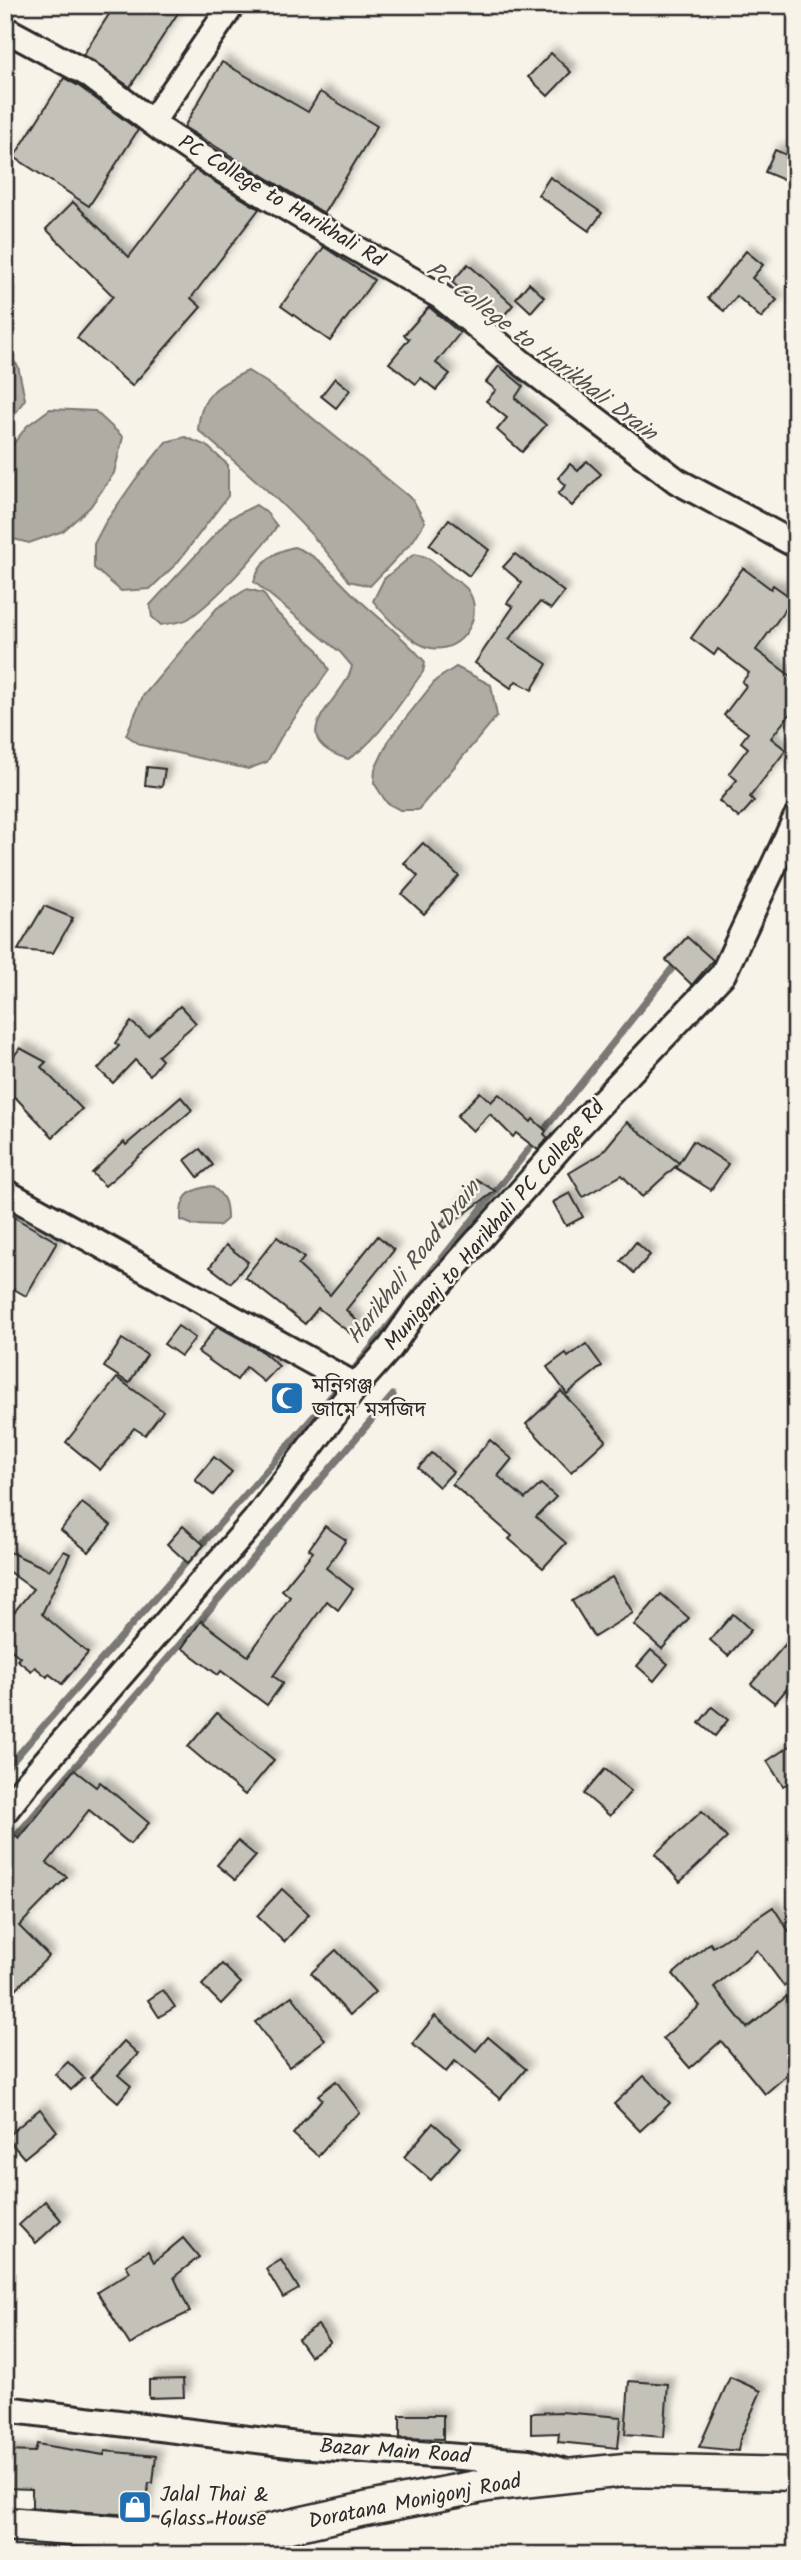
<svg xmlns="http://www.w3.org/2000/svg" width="801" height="2560" viewBox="0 0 801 2560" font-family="Kalam,'Noto Sans Bengali',sans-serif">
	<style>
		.water { fill: #afaca4; stroke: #7a7874; stroke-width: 2 }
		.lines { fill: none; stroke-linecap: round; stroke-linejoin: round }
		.stream { stroke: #7a7874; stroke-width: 7 }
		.building { fill: #c4c1b9; stroke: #2b2b2b; stroke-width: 2; filter: url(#shadow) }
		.minor-casing { stroke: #2b2b2b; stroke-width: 30 }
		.major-casing { stroke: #2b2b2b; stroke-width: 37 }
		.minor { stroke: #f7f3e8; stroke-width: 24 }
		.major { stroke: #f7f3e8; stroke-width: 32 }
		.labels { text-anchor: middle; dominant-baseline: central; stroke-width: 5; stroke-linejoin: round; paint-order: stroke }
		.street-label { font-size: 21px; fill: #2b2b2b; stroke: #f7f3e8 }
		.poi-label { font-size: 21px; fill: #2b2b2b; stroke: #f7f3e8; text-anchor: start }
		.water-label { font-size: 23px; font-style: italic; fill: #53524f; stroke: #f7f3e8 }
	</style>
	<defs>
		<filter id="shadow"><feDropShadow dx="6" dy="-6" stdDeviation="3.5" flood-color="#0004"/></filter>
	</defs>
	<rect width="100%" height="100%" fill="#f7f3e8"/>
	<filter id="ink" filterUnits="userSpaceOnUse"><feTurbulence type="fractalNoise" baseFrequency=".0143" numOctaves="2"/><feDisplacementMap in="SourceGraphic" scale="14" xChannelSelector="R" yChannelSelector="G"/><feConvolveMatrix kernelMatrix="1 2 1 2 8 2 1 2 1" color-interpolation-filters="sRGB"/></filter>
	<g filter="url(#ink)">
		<g class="water">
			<polygon points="5,352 18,366 25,399 5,429"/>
			<path d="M 248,371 L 266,382 L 299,407 L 413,500 L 425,522 L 413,541 L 370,586 L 349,581 C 308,523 252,476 198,430 C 200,394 219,384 248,371 Z"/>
			<polygon points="50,409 95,411 123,437 114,473 90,507 63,531 29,543 5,537 5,455 27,426"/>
			<polygon points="185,437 207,446 228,465 228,496 177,563 150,589 121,591 94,568 94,544 105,523 135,480 166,442"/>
			<path d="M 256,505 L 266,512 L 277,526 C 259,553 215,601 188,619 C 181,623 169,623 161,625 L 152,617 L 150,605 L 230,518 Z"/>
			<path d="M 294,547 C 321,556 336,579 357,598 C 380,619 405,638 425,662 L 423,672 C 403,698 377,743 348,759 C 277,737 346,699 352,666 L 341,653 L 254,582 C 259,562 275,551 294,547 Z"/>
			<path d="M 414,554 C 432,557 433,562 446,573 C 452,578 462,583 467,589 C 486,613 463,654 431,648 C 412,645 385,616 373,601 L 384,579 Z"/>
			<polygon points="247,589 263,593 275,611 318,650 329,670 281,737 267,762 248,769 141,745 126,735 143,696 217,608"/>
			<polygon points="456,667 491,685 497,716 418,810 400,810 387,803 374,783 375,769 390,738 436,680"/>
			<path d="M 211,1186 C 225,1195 227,1203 227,1219 L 219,1226 L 193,1225 L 181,1220 C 180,1196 188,1190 211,1186 Z"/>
		</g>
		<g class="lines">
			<g class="stream">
				<polyline points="56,1207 141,1253"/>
				<polyline points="5,1770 348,1377 678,961"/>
				<polyline points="10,1843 393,1395"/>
			</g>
		</g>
		<g class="building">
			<polygon points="115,5 183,5 130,87 83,55"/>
			<polygon points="551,53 571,72 548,96 528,77"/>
			<polygon points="222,62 308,112 320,92 377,126 324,213 184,127"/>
			<polygon points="64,78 80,87 138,130 89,206 14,157"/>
			<polygon points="775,150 796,159 796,185 765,172"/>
			<polygon points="195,170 259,209 191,298 201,307 132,386 77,338 113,296 46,229 73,202 129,257"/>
			<polygon points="550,177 602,213 589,231 538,195"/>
			<polygon points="324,247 374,280 330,341 281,306"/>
			<polygon points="746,251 763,265 752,278 777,300 761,318 737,296 724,311 708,298"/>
			<polygon points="468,264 513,305 500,320 493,320 452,282"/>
			<polygon points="529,283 544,297 531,312 516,298"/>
			<polygon points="429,307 460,333 436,363 450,374 436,390 421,378 416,384 389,363 409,339 404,335"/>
			<polygon points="499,366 523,386 515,398 546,425 522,452 497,430 507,418 486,401 496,390 486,382"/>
			<polygon points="335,378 350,390 336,408 321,396"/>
			<polygon points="587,461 601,474 572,506 558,494 566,485 558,478 570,464 578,471"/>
			<polygon points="449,519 489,550 469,576 429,545"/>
			<polygon points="515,554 564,592 551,609 540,602 509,639 547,664 532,690 516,681 511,688 475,663 513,607 507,603 522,583 503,567"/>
			<polygon points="743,568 771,589 773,585 793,599 756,650 796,680 796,706 771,738 786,750 750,797 754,801 739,818 719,801 737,780 729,773 748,748 741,742 748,733 724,715 746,686 742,682 749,673 718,649 714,655 691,638"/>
			<polygon points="147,767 165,769 162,787 145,785"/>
			<polygon points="423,843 459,876 424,914 402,894 418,876 404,863"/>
			<polygon points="44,906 73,918 53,953 18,950"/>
			<polygon points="687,937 713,960 692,985 666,960"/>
			<polygon points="180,1006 196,1023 158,1056 162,1060 150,1075 135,1060 113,1083 98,1069 119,1046 115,1043 131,1022 148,1036"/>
			<polygon points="20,1048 46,1062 41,1067 82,1109 53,1137 16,1098 5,1096 5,1068"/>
			<polygon points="480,1092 491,1102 499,1094 531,1122 533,1119 546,1131 544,1134 548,1138 538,1150 516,1133 513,1137 490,1114 473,1131 457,1116"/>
			<polygon points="181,1097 192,1110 105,1186 92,1173 124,1142 126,1145"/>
			<polygon points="627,1122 679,1163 693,1141 728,1164 711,1190 676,1168 677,1165 642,1197 622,1175 583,1197 569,1173 601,1154"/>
			<polygon points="200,1149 213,1165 198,1177 185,1160"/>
			<polygon points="476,1179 495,1191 445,1228 441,1224"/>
			<polygon points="570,1193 583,1217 566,1226 553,1202"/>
			<polygon points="5,1212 57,1242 26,1296 5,1284"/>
			<polygon points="378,1236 394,1250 346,1310 360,1324 351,1334 318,1308 305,1324 245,1277 277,1237 304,1258 298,1265 330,1295"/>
			<polygon points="636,1242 650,1255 634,1273 621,1261"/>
			<polygon points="226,1245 248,1262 231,1283 210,1267"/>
			<polygon points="178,1326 195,1338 181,1356 164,1344"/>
			<polygon points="217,1326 260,1350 279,1366 264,1382 246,1367 237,1380 198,1352"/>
			<polygon points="122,1339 147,1355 129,1383 104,1367"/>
			<polygon points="586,1344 602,1366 567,1394 547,1367 566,1353 568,1357"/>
			<polygon points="117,1378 163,1411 145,1435 134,1428 100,1470 66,1442"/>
			<polygon points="561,1391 606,1440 571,1472 526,1424"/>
			<polygon points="490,1440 512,1459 498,1476 525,1499 541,1484 556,1497 536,1517 566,1543 543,1568 509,1539 512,1536 452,1484"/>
			<polygon points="432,1453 453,1472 439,1487 418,1468"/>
			<polygon points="214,1457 232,1472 213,1495 195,1480"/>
			<polygon points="82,1503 111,1525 89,1552 61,1530"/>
			<polygon points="183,1526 204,1545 188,1563 167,1544"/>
			<polygon points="325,1526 346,1540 326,1568 353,1589 338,1610 327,1601 273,1676 283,1683 267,1705 221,1671 218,1675 182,1648 201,1621 248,1656 290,1597 282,1590 313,1552 309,1549"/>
			<polygon points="5,1550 49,1570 64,1551 70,1554 42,1614 88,1653 62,1684 49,1674 47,1677 35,1667 31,1671 17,1660 20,1657 5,1645 5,1623 33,1589 5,1569"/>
			<polygon points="612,1577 633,1613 594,1637 572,1601"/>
			<polygon points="661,1594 689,1618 662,1649 634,1625"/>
			<polygon points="733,1614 751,1630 728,1656 710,1640"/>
			<polygon points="796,1632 796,1678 775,1703 751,1684"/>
			<polygon points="651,1650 668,1664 654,1681 637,1666"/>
			<polygon points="712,1707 728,1720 715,1736 699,1723"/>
			<polygon points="217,1713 274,1760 245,1795 188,1747"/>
			<polygon points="796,1742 796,1778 783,1786 767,1761"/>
			<polygon points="605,1769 631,1791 610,1816 584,1794"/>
			<polygon points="74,1770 96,1787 100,1782 149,1823 130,1844 89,1810 47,1863 67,1877 19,1926 49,1956 14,1991 5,1982 5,1828 19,1839"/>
			<polygon points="702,1811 727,1838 680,1882 655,1854"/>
			<polygon points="238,1841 256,1856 235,1880 217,1865"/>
			<polygon points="282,1889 309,1914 284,1942 257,1916"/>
			<polygon points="773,1907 796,1942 796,1977 784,1986 757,1950 714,1987 747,2028 796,1989 796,2067 765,2094 721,2041 690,2068 663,2038 700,2006 673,1974 710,1943 713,1947"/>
			<polygon points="336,1950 375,1992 350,2015 311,1973"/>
			<polygon points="222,1964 241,1983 221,2004 202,1985"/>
			<polygon points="163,1990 175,2007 159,2017 148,2000"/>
			<polygon points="292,1996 325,2040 289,2067 255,2022"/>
			<polygon points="435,2016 476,2051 488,2037 526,2069 500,2099 455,2061 446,2072 412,2044"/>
			<polygon points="124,2041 138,2054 118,2075 131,2086 118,2102 90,2078"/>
			<polygon points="68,2062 84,2078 71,2090 55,2074"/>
			<polygon points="644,2076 670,2103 640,2131 614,2104"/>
			<polygon points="336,2081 360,2113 345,2124 318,2156 293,2134 322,2099 318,2095"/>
			<polygon points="40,2109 57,2131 24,2158 6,2137"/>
			<polygon points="433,2123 460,2147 431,2180 404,2157"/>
			<polygon points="45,2201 61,2220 36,2243 19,2225"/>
			<polygon points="183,2238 199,2257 174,2277 190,2312 154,2329 130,2345 97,2292 130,2272 126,2265 148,2251 154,2262"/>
			<polygon points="281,2260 299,2289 283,2298 266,2269"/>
			<polygon points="318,2325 330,2342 310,2356 298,2339"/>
			<polygon points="730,2377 761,2391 740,2439 738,2451 699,2447"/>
			<polygon points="183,2379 184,2397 149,2398 149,2380"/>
			<polygon points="629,2381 668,2384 664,2437 625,2434"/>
			<polygon points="561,2412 621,2417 618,2448 558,2442 559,2433 531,2434 531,2413"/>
			<polygon points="400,2415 443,2415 443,2439 400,2438"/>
			<polygon points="37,2444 104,2455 105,2451 156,2456 153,2483 149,2483 145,2516 32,2508 32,2489 5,2488 5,2451 35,2452"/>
		</g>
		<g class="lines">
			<g class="minor-casing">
				<g id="minor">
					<polyline points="5,29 88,74 169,135 200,156 327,232 440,296 522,363 677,481 796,545"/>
					<polyline points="152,122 232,5"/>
					<polyline points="5,1192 356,1386"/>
					<polyline points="5,1811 27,1783 256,1519 356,1386 390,1348 414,1313 577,1128 723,974 796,818"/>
					<polyline points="5,2409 297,2445 529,2462 567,2472"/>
				</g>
			</g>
			<g class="major-casing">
				<polyline id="major" points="5,2524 224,2541 365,2509 487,2485 576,2475 625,2470 796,2474"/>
			</g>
			<use href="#minor" class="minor"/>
			<use href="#major" class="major"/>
		</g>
	</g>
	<defs>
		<g id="mosque-square" transform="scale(1.75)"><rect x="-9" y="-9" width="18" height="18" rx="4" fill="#1f6fb2" stroke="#f7f3e8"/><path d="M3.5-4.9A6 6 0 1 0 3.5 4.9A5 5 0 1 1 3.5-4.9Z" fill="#fff"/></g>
		<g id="shop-square" transform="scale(1.75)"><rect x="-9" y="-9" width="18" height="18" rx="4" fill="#1f6fb2" stroke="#f7f3e8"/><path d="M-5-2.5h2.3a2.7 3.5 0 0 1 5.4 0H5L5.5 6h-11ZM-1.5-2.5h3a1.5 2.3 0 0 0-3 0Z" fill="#fff"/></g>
	</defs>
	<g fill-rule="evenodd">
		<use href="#mosque-square" x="287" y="1398"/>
		<use href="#shop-square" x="135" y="2507"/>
	</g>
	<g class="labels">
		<g class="street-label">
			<text transform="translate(281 202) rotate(31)">PC College to Harikhali Rd</text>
			<text transform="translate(495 1226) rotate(-49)">Munigonj to Harikhali PC College Rd</text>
			<text transform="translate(395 2452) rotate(4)">Bazar Main Road</text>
			<text transform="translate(415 2502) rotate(-11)">Doratana Monigonj Road</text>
		</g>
		<g class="poi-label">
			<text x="312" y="1386">মনিগঞ্জ<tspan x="312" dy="24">জামে মসজিদ</tspan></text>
			<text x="160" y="2495">Jalal Thai &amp;<tspan x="160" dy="24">Glass House</tspan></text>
		</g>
		<g class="water-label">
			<text transform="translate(541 352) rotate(37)">Pc College to Harikhali Drain</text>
			<text transform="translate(414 1263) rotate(-52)">Harikhali Road Drain</text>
		</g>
	</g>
	<rect width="801" height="2560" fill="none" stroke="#f7f3e8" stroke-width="28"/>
	<rect x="14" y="14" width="773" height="2532" fill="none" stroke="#2b2b2b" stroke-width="2.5" filter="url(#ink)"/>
</svg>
